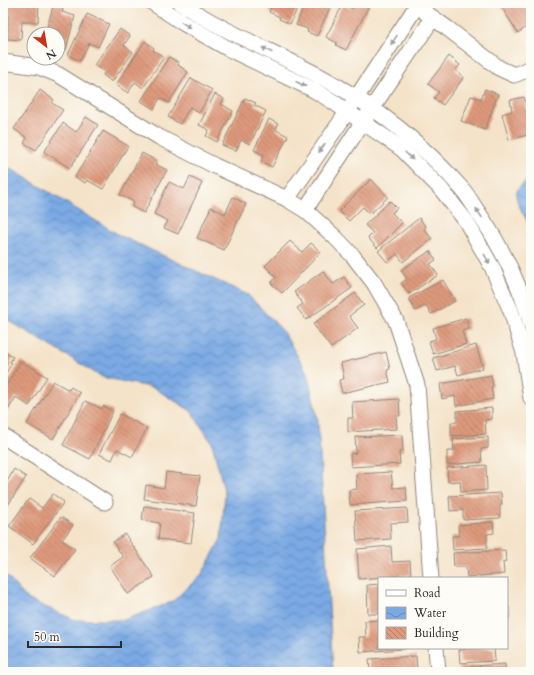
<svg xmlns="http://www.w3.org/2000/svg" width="534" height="675" viewBox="0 0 534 675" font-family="Cardo,serif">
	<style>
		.water { fill: url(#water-waves); stroke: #526a88 }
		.building { fill: url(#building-back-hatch) }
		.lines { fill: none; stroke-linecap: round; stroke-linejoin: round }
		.minor-casing { stroke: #90877a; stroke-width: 17 }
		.minor { stroke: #fff; stroke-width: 15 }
		.oneway { fill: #a0a0a0 }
	</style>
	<defs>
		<pattern id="water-waves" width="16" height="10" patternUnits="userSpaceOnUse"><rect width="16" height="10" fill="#7aa9e4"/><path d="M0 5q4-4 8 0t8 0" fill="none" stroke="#648ab9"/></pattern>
		<pattern id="building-back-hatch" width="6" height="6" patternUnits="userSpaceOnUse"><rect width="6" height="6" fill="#de997c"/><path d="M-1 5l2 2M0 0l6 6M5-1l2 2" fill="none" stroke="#b47d66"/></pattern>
	</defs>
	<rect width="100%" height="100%" fill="#fdfcf7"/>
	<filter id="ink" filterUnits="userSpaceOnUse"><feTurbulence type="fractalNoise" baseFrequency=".025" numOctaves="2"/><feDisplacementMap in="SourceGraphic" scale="8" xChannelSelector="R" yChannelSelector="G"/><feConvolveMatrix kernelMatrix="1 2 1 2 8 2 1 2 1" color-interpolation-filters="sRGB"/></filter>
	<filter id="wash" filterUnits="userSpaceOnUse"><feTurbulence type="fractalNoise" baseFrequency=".012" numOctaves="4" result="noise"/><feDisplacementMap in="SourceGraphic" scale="16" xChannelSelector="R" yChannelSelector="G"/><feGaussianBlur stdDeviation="0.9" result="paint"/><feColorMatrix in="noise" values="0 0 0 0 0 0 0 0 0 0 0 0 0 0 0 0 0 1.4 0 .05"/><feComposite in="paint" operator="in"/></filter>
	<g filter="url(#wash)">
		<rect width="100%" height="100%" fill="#f4e3c9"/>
		<g class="water">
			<polygon points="3,164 119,235 248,295 282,330 307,372 318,421 333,672 3,672 3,572 27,599 75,620 124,620 172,602 202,574 221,539 225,494 212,443 191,411 154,388 102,377 3,317"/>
			<path d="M 531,179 L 531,228 C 527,220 516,203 516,195 C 516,188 525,181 531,179 Z"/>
		</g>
		<g id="blocks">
			<g class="building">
				<polygon points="8,3 39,3 38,22 22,22 21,40 7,39"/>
				<polygon points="54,3 64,6 62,12 75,16 66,49 58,47 58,34 45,34"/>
				<polygon points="273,3 300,3 290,24 279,19 280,17 269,12"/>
				<polygon points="305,3 332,3 317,36 307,32 308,29 296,25"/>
				<polygon points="355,3 370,4 346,50 336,45 337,43 326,37 343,4 352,9"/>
				<polygon points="499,3 531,3 531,24 518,33"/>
				<polygon points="87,14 109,24 98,47 89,43 80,61 68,55"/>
				<polygon points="120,29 130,36 124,45 133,52 112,82 103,75 105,72 94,65"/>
				<polygon points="145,41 154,48 153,50 164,57 143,88 135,82 128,93 116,85"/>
				<polygon points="449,56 460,65 455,70 464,77 443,105 434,98 439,92 428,84"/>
				<polygon points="169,57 179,63 178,65 188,72 169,103 160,98 154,109 141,101"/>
				<polygon points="191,78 212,90 199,113 190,107 180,124 168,117"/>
				<polygon points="485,89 498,94 485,130 461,121 471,96 481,99"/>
				<polygon points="40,90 54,100 52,103 63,110 36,150 24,143 27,138 14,129"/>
				<polygon points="215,94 224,99 221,104 233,111 217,142 206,136 209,130 199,125"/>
				<polygon points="524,97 531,125 531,134 509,140 502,114 512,111 510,100"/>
				<polygon points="531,97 531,106 527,99"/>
				<polygon points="245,98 256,103 254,105 266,111 250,144 241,140 236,151 222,145"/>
				<polygon points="86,117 98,125 70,168 44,152 63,123 76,132"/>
				<polygon points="269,119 278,124 276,130 288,136 272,167 261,161 264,155 254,150"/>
				<polygon points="103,131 128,146 103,189 87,180 85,183 75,177"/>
				<polygon points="142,153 157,161 155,164 167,170 144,213 132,207 134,202 120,195"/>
				<polygon points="190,177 202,183 178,234 164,228 168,221 154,214 169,182 184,189"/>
				<polygon points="371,179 388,197 370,214 363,207 349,221 339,211"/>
				<polygon points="233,197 246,204 224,250 197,238 211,207 225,214"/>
				<polygon points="390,201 397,208 392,213 402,223 377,248 368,238 373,233 365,225"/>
				<polygon points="419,218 426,227 424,229 432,239 403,262 397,254 387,262 378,251"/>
				<polygon points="290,241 302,252 311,243 321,252 282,293 271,283 276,277 265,266"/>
				<polygon points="430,251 436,260 430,264 438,275 409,294 401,283 407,279 401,270"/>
				<polygon points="323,271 333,284 344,277 352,288 306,320 297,308 303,304 294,292"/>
				<polygon points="443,280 455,301 431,314 426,305 415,311 409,298"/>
				<polygon points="355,293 364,305 349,316 358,328 331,348 313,324"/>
				<polygon points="466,318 469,329 462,331 466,344 433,354 429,341 436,339 433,328"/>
				<polygon points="476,345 483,368 458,375 455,366 437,371 433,358"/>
				<polygon points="3,351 13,357 10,362 12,363 3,378"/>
				<polygon points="386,352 390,369 387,370 390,382 342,393 339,380 344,379 341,363"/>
				<polygon points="21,361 47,377 29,406 16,397 6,413 3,411 3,391"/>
				<polygon points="491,375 493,386 491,387 493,399 456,406 455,396 442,399 440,384"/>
				<polygon points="53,381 69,390 71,387 80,393 53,439 27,424"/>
				<polygon points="399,399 400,416 396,416 397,429 348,432 348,418 353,418 352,402"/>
				<polygon points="85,401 102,409 103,406 113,411 90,459 63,445"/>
				<polygon points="492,408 492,419 485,420 486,434 451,436 451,423 457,422 457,411"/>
				<polygon points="120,414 147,428 132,457 117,449 112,460 99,454"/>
				<polygon points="402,435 403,451 399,452 400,464 351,467 350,454 356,453 355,437"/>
				<polygon points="488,437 488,448 481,449 482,462 447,465 447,451 454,451 453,439"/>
				<polygon points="486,465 487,490 461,492 460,481 448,482 447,468"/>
				<polygon points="14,469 26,477 3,513 3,478 8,480"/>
				<polygon points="166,472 200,476 196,506 144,499 146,485 164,488"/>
				<polygon points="391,472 393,488 406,487 407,501 350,505 349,490 357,489 356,474"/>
				<polygon points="501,493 502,505 500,505 500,518 463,520 463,510 450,511 449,496"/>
				<polygon points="53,494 64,502 33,544 9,526 29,499 42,508"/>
				<polygon points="144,506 195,513 191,543 158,539 160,523 142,520"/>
				<polygon points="407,508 408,522 390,523 391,539 357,541 355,511"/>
				<polygon points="61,517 73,525 62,540 75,549 55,576 30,558"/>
				<polygon points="493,522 494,533 487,534 487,548 453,550 452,536 459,536 458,525"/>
				<polygon points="125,534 154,577 128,594 110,566 123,557 113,542"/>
				<polygon points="391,546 392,562 410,561 411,575 359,579 357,549"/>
				<polygon points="505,550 506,561 503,562 504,574 467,577 466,567 454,567 453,553"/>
				<polygon points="379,584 379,614 368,614 367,585"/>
				<polygon points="507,607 509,607 509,618 507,619"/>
				<polygon points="379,620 379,648 405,648 405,649 360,652 359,637 366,637 365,621"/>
				<polygon points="466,648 494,648 495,661 460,663 459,650 466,649"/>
				<polygon points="416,656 417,672 370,672 369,659"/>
				<polygon points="505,664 506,672 461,672 460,667"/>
			</g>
		</g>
	</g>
	<g filter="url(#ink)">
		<use href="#blocks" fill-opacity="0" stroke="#90877a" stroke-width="1"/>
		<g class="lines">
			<g class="minor-casing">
				<g id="minor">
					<polyline points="153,3 183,23 229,49 314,90 332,101 402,149 441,189 466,221 492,267 511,311 524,353 531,398"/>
					<path d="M 180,3 C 226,33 277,53 325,79 C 376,107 424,145 463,190 C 469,197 473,205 478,212 C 501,246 520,284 531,324"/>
					<polyline points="426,13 447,28 499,68 514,75 531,68"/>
					<polyline points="3,62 39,67 59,75 159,137 215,166 287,199 305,210 336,238 353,256 374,283 396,321 417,385 431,578"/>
					<polyline points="287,199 341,121 416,7"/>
					<polyline points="305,210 372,108 433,18"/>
					<polyline points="3,436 105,502"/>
					<polyline points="436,648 438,672"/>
				</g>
			</g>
			<use href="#minor" class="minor"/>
		</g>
		<defs><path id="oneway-solid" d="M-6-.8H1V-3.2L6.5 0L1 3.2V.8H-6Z"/></defs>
		<g class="oneway">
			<use href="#oneway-solid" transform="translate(186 25) rotate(31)"/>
			<use href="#oneway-solid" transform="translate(394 40) rotate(124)"/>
			<use href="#oneway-solid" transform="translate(267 50) rotate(-153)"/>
			<use href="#oneway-solid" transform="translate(301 84) rotate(25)"/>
			<use href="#oneway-solid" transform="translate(322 148) rotate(125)"/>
			<use href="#oneway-solid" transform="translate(409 156) rotate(45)"/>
			<use href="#oneway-solid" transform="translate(479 213) rotate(-124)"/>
			<use href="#oneway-solid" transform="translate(487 259) rotate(60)"/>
		</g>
	</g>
	<rect width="534" height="675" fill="none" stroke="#fdfcf7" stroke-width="16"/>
	<rect x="378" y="577" width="130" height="72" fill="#fdfcf7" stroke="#a9a8a5"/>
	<rect x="386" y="590" width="20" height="6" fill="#ffffff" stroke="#a9a8a5"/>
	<text x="414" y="597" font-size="12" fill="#2b2b2b">Road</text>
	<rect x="386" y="607" width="20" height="12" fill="url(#water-waves)" stroke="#a9a8a5"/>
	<text x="414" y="617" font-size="12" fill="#2b2b2b">Water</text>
	<rect x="386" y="627" width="20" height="12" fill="url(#building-back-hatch)" stroke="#a9a8a5"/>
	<text x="414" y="637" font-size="12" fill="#2b2b2b">Building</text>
	<g transform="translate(46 46) rotate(149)"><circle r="19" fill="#fdfcf7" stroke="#a9a8a5"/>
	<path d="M0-3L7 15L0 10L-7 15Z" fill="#c8321e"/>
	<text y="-6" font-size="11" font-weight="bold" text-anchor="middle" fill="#2b2b2b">N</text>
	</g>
	<path d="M28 641v6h93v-6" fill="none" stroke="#2b2b2b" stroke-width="2"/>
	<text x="34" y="641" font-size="12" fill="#2b2b2b" stroke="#fdfcf7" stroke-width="3" paint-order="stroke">50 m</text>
</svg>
